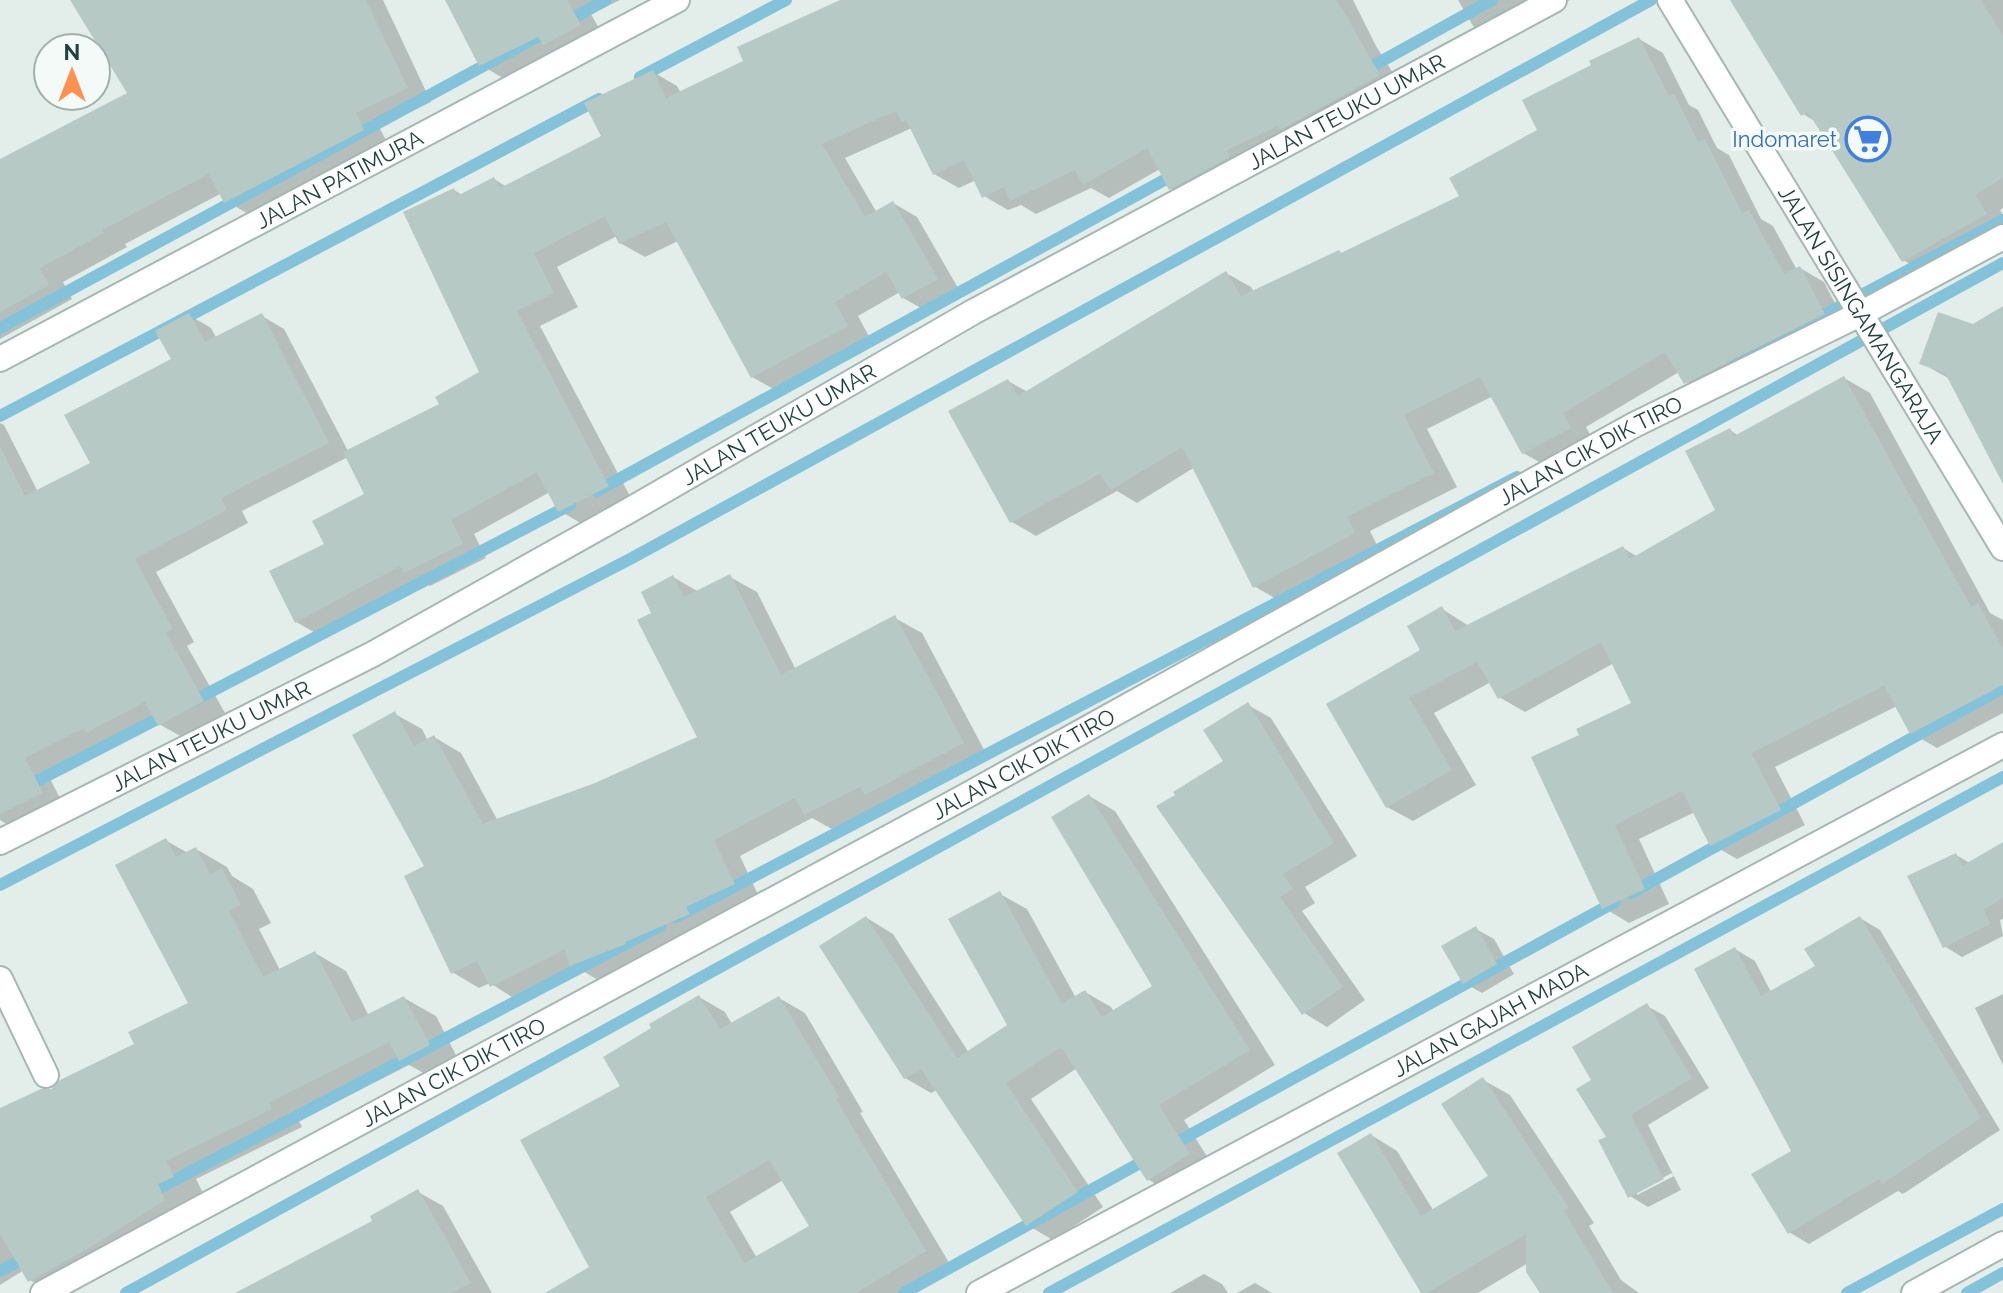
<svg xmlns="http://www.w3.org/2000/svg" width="2003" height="1293" viewBox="0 0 2003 1293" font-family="Raleway,sans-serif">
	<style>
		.shadow { fill: #0003; fill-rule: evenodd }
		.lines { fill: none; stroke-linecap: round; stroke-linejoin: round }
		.stream { stroke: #84c2d9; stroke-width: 12 }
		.building { fill: #b7c9c4; fill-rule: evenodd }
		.minor-casing { stroke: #a5b7b3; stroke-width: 28 }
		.minor { stroke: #fff; stroke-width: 24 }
		.labels { text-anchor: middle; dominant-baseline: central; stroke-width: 7; stroke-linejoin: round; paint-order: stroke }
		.street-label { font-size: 22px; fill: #20423d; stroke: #f4faf8 }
		.shop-label { font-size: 22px; fill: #366cbe; stroke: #f4faf8; text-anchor: end }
	</style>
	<rect width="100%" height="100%" fill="#e3eeea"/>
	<g class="shadow">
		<polygon points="72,0 383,0 431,102 379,127 388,144 250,215 226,201 222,193 125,244 127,247 63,282 72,299 0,339 0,161 129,94"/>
		<polygon points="449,0 620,0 591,14 605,39 506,80 481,65"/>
		<polygon points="841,0 1353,0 1376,46 1403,89 1195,203 1170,188 1160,169 1109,198 1091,188 1036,214 1021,205 1008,210 984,196 976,180 959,188 934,174 912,128 845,158 877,213 893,203 917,217 961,293 928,312 903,298 900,292 858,316 871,340 777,391 752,377 678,241 645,257 620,243 617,236 557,267 578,307 540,326 632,500 584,525 560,511 550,492 474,534 486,558 430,586 422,581 321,636 296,622 327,545 366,495 348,457 242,511 248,523 156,572 194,642 187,646 225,713 182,737 159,724 157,720 110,744 105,741 46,771 64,806 16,830 0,820 0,423 4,425 38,492 92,464 174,360 189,315 211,328 217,339 262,316 284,329 348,451 442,405 482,373 454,190 462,195 494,179 507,187 604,137 653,72 677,86 681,93 746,62"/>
		<polygon points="1458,0 1570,0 1497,40 1473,26"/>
		<polygon points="1750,0 2003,0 2003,208 2000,210 2003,215 2003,233 1929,275 1903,260 1816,122 1803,114"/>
		<polygon points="1639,39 1663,53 1689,105 1698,110 1717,148 1729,155 1761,219 1773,226 1797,270 1800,268 1824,282 1848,328 1710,396 1686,382 1679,372 1586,427 1594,442 1548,467 1523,453 1493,396 1427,429 1457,487 1370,531 1378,547 1278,600 1254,586 1195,467 1137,503 1117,491 1036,536 1012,522 1008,381 1028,392 1226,273 1251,287 1254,292 1343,255 1462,197 1540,130"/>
		<polygon points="2003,308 2003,480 1950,379 1921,363"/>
		<polygon points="1844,378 1870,393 1990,613 2003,620 2003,713 1937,748 1911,733 1897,706 1775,767 1805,825 1737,859 1711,844 1695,812 1639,839 1669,904 1629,923 1604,908 1581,736 1634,704 1614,663 1525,712 1499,697 1491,682 1434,713 1476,785 1413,821 1387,807 1329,705 1423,650 1442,609 1469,626 1623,548 1638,557 1718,511 1730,430 1739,436"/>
		<polygon points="673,577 699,592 730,577 757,592 796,670 895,618 922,633 989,759 893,809 883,804 832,829 812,818 740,856 760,899 652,960 598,980 581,970 518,1001 490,983 479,988 452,972 427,867 395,714 422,729 428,741 434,737 461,753 498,821 596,784 699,738 654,614"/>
		<polygon points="1248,705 1271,718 1357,856 1305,887 1315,903 1302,911 1365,1000 1327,1027 1304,1013 1225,762"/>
		<polygon points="1089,796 1115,811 1275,1065 1184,1120 1215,1169 1175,1195 1149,1180 1077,1068 1031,1099 1103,1207 1053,1240 1027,1225 937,1090 931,1093 905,1078 867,918 893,934 969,1053 1010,1026 1000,894 1027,909 1076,998 1085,992 1111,1007 1114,1012 1154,986"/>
		<polygon points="165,840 188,853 196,849 227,867 232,876 253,889 271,923 259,929 280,970 315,953 346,971 369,1016 404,998 436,1016 460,1063 431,1077 409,1065 299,1121 302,1127 196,1179 204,1195 195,1218 70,1293 52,1293 30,1280 24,1270 0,1285 0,1112 53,1091 137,1045 191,1004"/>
		<polygon points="2003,844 2003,919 2000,920 2003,936 1962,957 1944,946 1956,855 1970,863"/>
		<polygon points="1860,918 1880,930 2000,1130 1903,1194 1898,1191 1809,1244 1789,1232 1794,1152 1735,949 1755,961 1771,992 1818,967"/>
		<polygon points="1476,929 1494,939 1514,974 1482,993 1464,983"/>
		<polygon points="2003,994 2003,1065 1975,1008"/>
		<path d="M 699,997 L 725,1012 L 732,1024 L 779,998 L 805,1013 L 863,1112 L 860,1113 L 951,1266 L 905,1293 L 572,1293 L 592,1268 L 623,1087 ZM 783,1180 L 811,1227 L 757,1258 L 730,1212 Z"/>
		<path d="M 1647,1006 L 1665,1016 L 1709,1088 L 1648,1125 L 1681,1190 L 1648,1207 L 1630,1196 L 1609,1137 ZM 1672,1173 L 1674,1176 L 1637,1195 L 1637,1191 Z"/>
		<polygon points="1483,1080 1510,1095 1594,1223 1589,1226 1621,1280 1639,1293 1542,1293 1528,1263 1478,1293 1424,1293 1371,1135 1397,1151 1433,1210 1490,1177"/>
		<polygon points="418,1192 443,1206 492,1293 288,1293 375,1222"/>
		<polygon points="1204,1274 1222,1284 1228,1293 1170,1293"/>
		<polygon points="1255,1283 1272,1293 1237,1293"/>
	</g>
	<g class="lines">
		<g class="stream">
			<polyline points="562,24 606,0"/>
			<polyline points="1362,72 1492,0"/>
			<polyline points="640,77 786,0"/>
			<polyline points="0,328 546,32"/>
			<polyline points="1735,362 2003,220"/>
			<polyline points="0,416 599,99"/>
			<polyline points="597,491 1177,173"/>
			<polyline points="189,703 570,505"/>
			<polyline points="0,800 169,713"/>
			<polyline points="0,885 632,558 1651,0"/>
			<polyline points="1631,893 2003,688"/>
			<polyline points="676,917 1517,477"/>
			<polyline points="1168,1147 1615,902"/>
			<polyline points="148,1194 660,926"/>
			<polyline points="0,1271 29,1256"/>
			<polyline points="126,1293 2003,263"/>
			<polyline points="904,1293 1149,1158"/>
			<polyline points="1049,1293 2003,777"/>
			<polyline points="1847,1293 2003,1209"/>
			<polyline points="1967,1293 2003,1273"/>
		</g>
	</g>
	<g class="building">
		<polygon points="70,0 366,0 408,88 356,113 364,130 224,203 209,174 102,230 104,233 40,268 49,285 0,312 0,159 127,93"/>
		<polygon points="445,0 567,0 581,25 543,45 538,37 479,66"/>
		<polygon points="840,0 1337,0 1380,75 1280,130 1278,126 1227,150 1230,157 1169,190 1147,148 1083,185 1075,170 1010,201 1004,187 982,198 964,160 933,175 906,120 902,122 896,111 822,144 865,217 893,201 938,279 902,299 886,272 835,302 848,326 751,378 666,222 619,244 605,216 534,253 554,293 517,311 609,486 558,512 537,472 451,520 463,544 404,573 400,566 295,623 269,571 324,544 312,521 364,494 343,452 439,404 435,397 479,372 403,212 454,188 457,196 494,177 500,188 601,136 584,103 653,70 666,98 743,61 737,47"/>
		<polygon points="1730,0 1981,0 2003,36 2003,178 1975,195 1987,214 1902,262 1808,112 1801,116"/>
		<polygon points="1639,37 1669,96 1674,94 1698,142 1705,139 1742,213 1749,210 1784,274 1800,266 1825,314 1684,384 1665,352 1563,413 1571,428 1522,454 1480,377 1404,415 1434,473 1347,517 1355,533 1253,588 1182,447 1111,490 1100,474 1010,523 948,411 1008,379 1018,396 1226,271 1241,296 1339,250 1341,253 1459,196 1449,178 1537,130 1522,100 1591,65 1589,61"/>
		<polygon points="2003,306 2003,484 1945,373 1919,364 1938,312 1973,324"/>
		<polygon points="189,313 205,342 262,313 329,443 221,498 227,510 135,559 173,629 166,633 204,701 158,726 145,702 86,733 84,728 25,758 43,793 0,814 0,446 25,496 90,463 64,415 171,359 155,331"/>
		<polygon points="1844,376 1971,607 1978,603 2003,649 2003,685 1910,734 1884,686 1751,753 1781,810 1710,846 1682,791 1615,825 1645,889 1602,909 1531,757 1579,735 1576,729 1631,703 1601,642 1498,699 1477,662 1409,698 1452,770 1386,808 1326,704 1420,650 1407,626 1442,606 1455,631 1623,546 1630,559 1715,510 1685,451 1730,428 1734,436"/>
		<polygon points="730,574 781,675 895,615 964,743 865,795 860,787 804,815 795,798 714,840 735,884 686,907 690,914 625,942 626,944 570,966 564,950 490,987 477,961 451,974 404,876 424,866 352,735 395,711 414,746 434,735 483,824 595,783 697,737 637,620 651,613 641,592 673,575 684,597"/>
		<polygon points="1248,702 1334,843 1283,874 1293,889 1280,897 1343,987 1302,1015 1156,806 1175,795 1173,792 1223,761 1203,730"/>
		<polygon points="1089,794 1250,1050 1159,1105 1190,1154 1147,1181 1061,1047 1006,1083 1078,1192 1026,1226 921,1069 904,1079 819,946 866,916 957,1058 1007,1025 948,919 1000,891 1062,1004 1085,990 1102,1017 1152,986 1051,817"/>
		<polygon points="166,838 176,857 196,847 210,874 222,868 241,905 229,911 263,977 315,951 352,1022 404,996 430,1045 399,1061 389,1042 269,1103 272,1109 166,1161 174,1177 158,1184 165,1200 84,1251 28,1282 0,1234 0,1108 41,1089 52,1089 60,1080 134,1044 128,1032 188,1003 115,865"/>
		<polygon points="2003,842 2003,898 1984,910 1990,924 1943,948 1907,876 1956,853 1962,866"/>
		<polygon points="1860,916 1981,1118 1882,1184 1879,1179 1788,1234 1751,1174 1791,1151 1694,969 1735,947 1761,996 1815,966 1804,949"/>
		<polygon points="1476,926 1497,964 1463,984 1441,946"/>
		<path d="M 699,995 L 720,1029 L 779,996 L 839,1097 L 836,1099 L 926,1251 L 856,1293 L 545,1293 L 589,1267 L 520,1140 L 620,1086 L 603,1057 L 651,1028 L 649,1024 ZM 769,1160 L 809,1226 L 744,1263 L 706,1197 Z"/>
		<polygon points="1647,1003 1692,1078 1631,1115 1664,1179 1628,1198 1598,1140 1606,1137 1576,1089 1591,1080 1572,1047"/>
		<polygon points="1483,1077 1569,1208 1564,1211 1613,1293 1540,1293 1526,1272 1526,1234 1427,1293 1421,1293 1337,1153 1371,1133 1421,1216 1488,1176 1441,1104"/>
		<polygon points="418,1189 471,1283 452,1293 235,1293 372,1221 370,1216"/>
	</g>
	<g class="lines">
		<g class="minor-casing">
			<g id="minor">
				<path id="s1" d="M 1670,0 L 2003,548"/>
				<path id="s2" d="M 0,359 L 677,0"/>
				<path id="s3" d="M 0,842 L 373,654 L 630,510 L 973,312 L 1554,0"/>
				<polyline points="0,979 46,1075"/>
				<path id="s4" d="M 43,1293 L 964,797 L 1634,425 L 1862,313 L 2003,237"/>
				<path id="s5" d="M 979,1293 L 2003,745"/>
				<polyline points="1914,1293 2003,1244"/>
			</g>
		</g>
		<use href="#minor" class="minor"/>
	</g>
	<defs>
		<g id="supermarket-ring" transform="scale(2.3)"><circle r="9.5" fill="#f4faf8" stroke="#3f7fe0" stroke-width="1.5"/><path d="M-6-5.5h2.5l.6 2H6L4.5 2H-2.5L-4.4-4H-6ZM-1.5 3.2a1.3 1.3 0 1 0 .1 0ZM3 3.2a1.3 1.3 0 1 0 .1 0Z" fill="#3f7fe0"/></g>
	</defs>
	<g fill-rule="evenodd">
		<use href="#supermarket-ring" x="1868" y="139"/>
	</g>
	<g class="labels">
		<g class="street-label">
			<text stroke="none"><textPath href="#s3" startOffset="1532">JALAN TEUKU UMAR</textPath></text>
			<text stroke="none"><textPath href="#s2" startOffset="384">JALAN PATIMURA</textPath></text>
			<text stroke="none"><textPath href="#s1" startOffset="368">JALAN SISINGAMANGARAJA</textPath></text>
			<text stroke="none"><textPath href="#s3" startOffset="884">JALAN TEUKU UMAR</textPath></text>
			<text stroke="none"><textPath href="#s4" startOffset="1762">JALAN CIK DIK TIRO</textPath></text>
			<text stroke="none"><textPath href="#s3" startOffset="236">JALAN TEUKU UMAR</textPath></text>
			<text stroke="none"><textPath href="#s4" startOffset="1114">JALAN CIK DIK TIRO</textPath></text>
			<text stroke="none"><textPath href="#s5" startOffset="580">JALAN GAJAH MADA</textPath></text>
			<text stroke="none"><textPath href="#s4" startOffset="466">JALAN CIK DIK TIRO</textPath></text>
		</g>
		<g class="shop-label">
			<text x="1837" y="139">Indomaret</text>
		</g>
	</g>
	<g transform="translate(72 72)"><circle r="38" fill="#f4faf8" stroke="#9fb0ad" stroke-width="2"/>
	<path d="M0-6L14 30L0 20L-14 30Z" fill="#ff9050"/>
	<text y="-12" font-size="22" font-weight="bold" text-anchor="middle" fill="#20423d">N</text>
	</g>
</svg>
